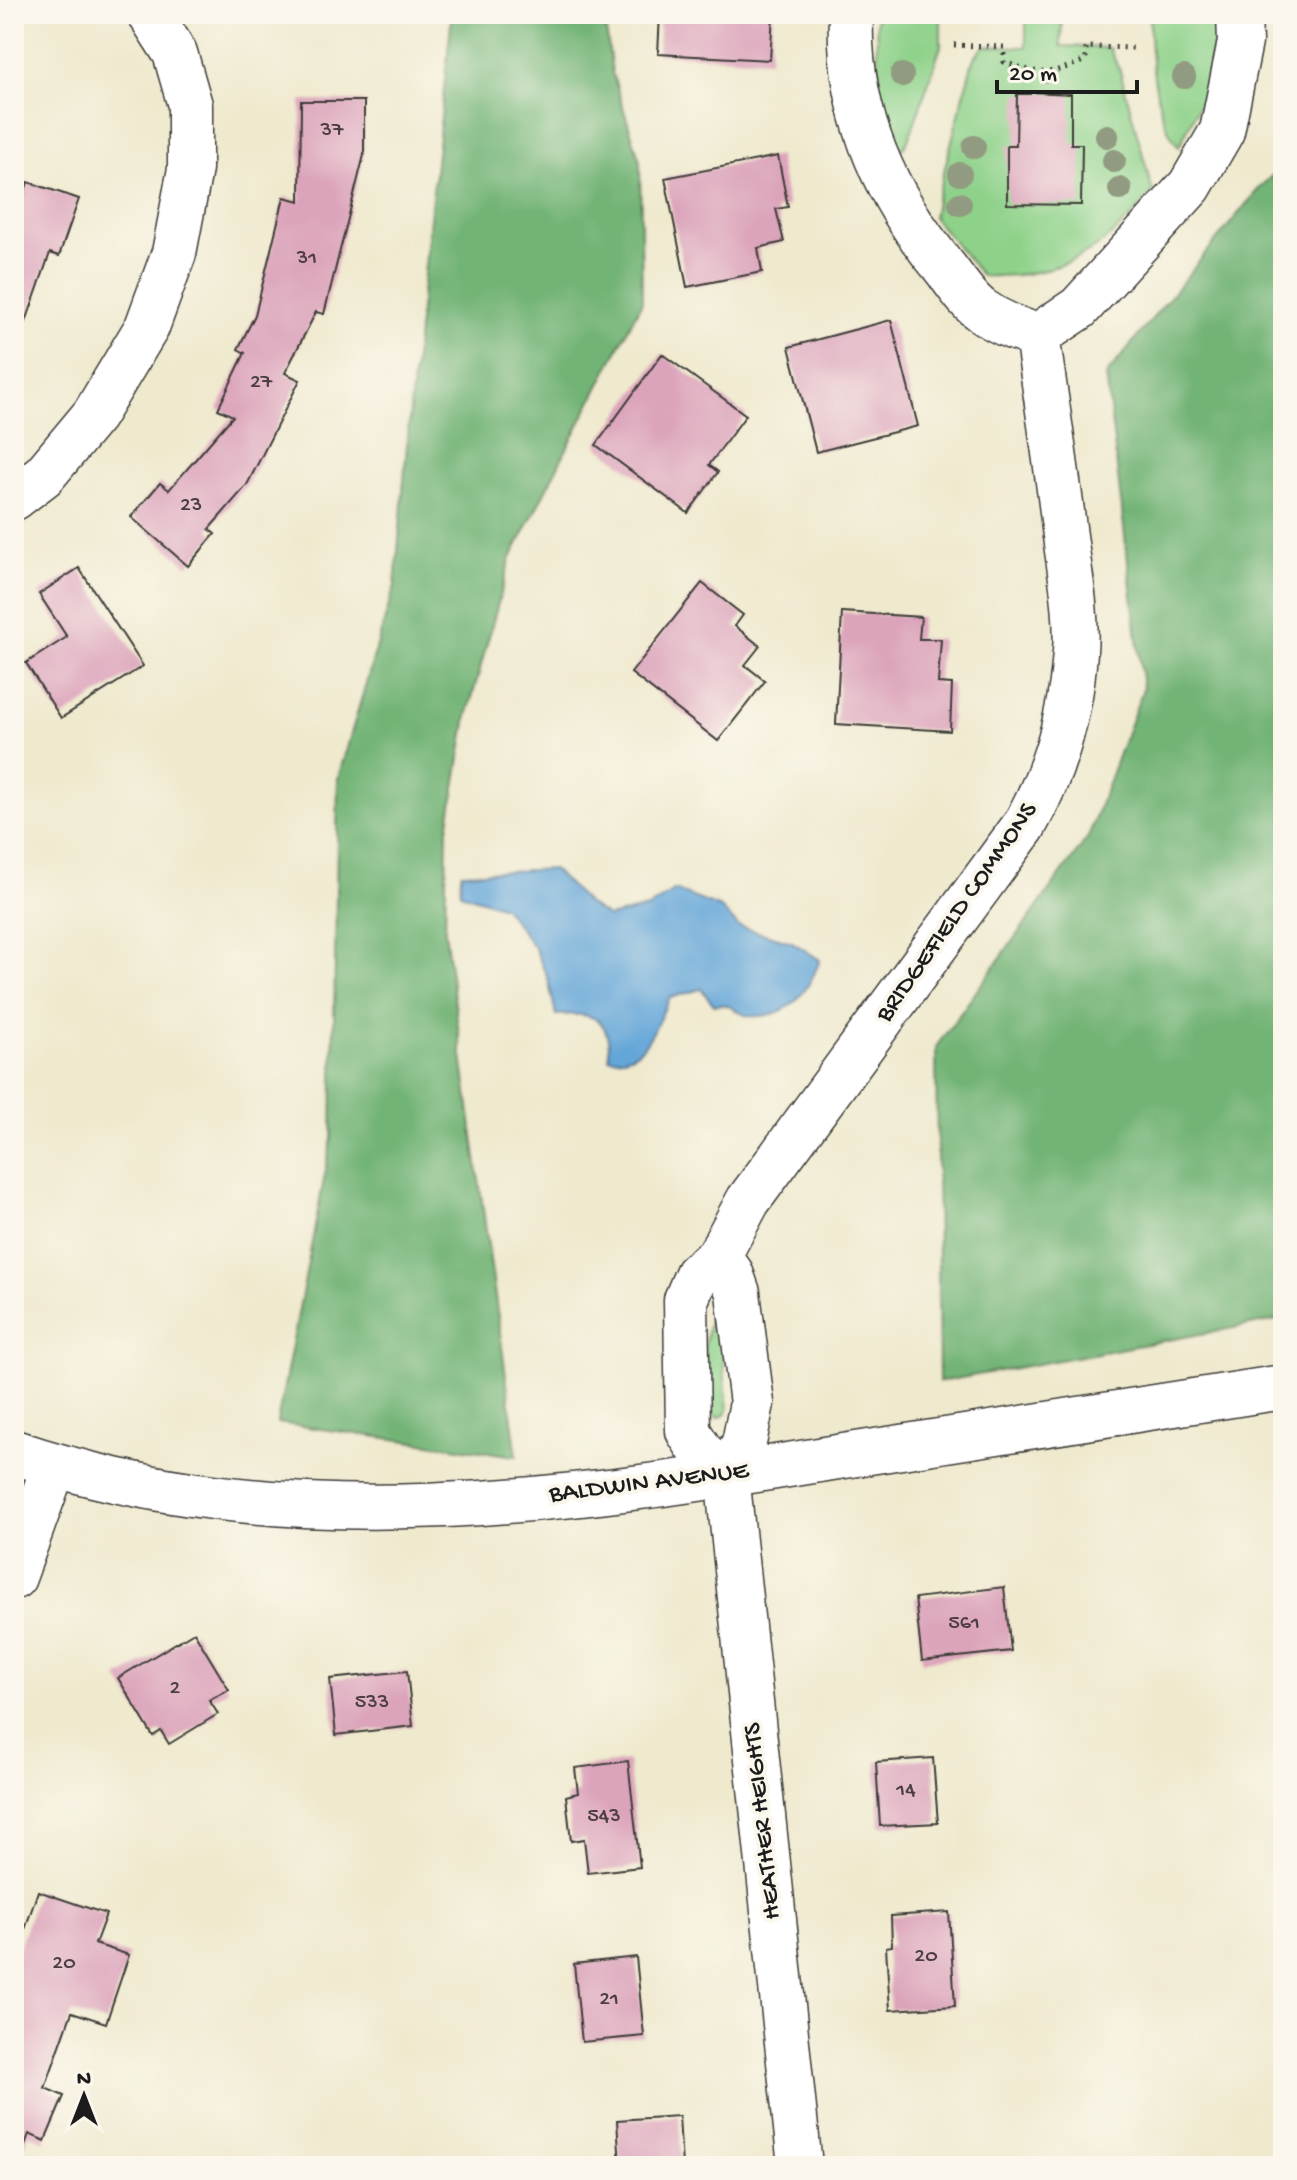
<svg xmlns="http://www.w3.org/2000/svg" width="1297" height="2180" viewBox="0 0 1297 2180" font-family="'Gochi Hand',sans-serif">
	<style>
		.green { fill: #8ed28a; stroke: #557753; stroke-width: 2 }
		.forest { fill: #72b476; stroke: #476849; stroke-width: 2 }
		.water { fill: #64a6d8; stroke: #40617a; stroke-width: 2 }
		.building { fill: #dca4bb }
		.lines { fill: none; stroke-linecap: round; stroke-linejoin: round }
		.minor-casing { stroke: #3c3b37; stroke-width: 47 }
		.path { stroke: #3c3b37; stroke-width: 5; stroke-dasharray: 2 6; stroke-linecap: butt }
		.minor { stroke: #fff; stroke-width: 44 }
		.tree { fill: #919b81 }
		.labels { text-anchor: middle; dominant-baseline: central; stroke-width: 8; stroke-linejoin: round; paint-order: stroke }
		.number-label { font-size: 22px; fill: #4c3e44 }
		.street-label { font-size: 26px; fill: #1c1c1c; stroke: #fbf7ec }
	</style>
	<rect width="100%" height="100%" fill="#fbf7ec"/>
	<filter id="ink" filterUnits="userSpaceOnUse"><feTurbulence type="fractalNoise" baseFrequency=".0125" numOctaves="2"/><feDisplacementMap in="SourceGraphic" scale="16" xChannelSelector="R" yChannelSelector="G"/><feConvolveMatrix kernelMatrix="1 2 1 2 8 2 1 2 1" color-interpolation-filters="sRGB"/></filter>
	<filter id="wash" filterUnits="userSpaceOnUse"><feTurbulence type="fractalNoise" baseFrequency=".006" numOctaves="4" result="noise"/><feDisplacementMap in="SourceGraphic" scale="32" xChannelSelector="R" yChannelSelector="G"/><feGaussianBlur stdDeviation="1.8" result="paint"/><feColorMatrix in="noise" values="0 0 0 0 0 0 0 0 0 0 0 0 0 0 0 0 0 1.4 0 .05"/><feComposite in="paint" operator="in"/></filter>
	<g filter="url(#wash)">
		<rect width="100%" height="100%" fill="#efe9ce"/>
		<g class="green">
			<polygon points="876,14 941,14 941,46 911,133 905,146 896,153 878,83"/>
			<path d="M 1026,14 L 1062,14 L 1061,46 L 1109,48 L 1120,71 L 1153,192 C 1106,251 1058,279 982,276 L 933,217 L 936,202 L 973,60 L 984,46 L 1026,47 Z"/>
			<path d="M 1150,14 L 1217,14 L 1213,51 L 1205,93 L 1179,147 C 1155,119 1149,51 1150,14 Z"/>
			<polygon points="717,1299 728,1410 725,1415 718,1418 707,1410 704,1348 713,1300"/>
		</g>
		<g class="forest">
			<polygon points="452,14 604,14 612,72 640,161 642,302 510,560 467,716 447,835 445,932 517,1456 277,1423 332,1138 338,778 395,585 412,386"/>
			<polygon points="1283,165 1283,1319 939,1382 936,1047 1088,837 1143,689 1106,375 1261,186"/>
		</g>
		<path class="water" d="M 553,869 L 588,904 L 608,917 L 648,908 L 675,890 L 721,908 L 738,926 L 792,942 L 820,960 C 808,992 790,1019 750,1016 C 735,1014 732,1002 714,1005 L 701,989 L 670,998 C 654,1025 648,1064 609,1058 C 611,1017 594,1013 556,1015 L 548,979 L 535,949 L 504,907 L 460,893 L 461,873 Z"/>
		<g id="blocks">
			<g class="building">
				<polygon points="660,14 773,14 770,60 658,54"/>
				<polygon points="1030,92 1071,94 1071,144 1082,144 1081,205 1007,204 1007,146 1016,146 1017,94 1030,94"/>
				<polygon points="301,101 364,101 364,155 324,314 316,312 285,373 300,380 247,485 209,529 215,534 188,566 131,517 160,483 169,490 233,416 218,409 245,353 238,349 255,315 284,197 300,201"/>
				<polygon points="778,156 788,207 776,209 784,242 758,248 762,272 687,287 665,178"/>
				<polygon points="28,182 79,199 59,256 50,253 20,339 14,338 14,225"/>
				<polygon points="891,320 918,426 816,452 789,347"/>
				<polygon points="662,354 746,415 709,465 718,472 688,513 596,445"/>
				<polygon points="79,568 143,666 61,718 26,663 67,637 39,594"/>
				<polygon points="702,583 743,615 735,626 760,646 745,665 765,681 718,741 631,673"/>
				<polygon points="842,612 921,617 919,639 941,639 938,683 952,684 950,731 836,724"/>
				<polygon points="1004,1587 1011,1651 922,1661 915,1598"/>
				<polygon points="194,1632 229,1690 209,1700 218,1714 169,1744 161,1731 153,1736 118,1678"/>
				<polygon points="407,1671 413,1726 336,1735 330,1679"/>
				<polygon points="933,1758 938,1823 880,1826 876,1762"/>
				<polygon points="628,1761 640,1867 588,1873 584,1839 571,1841 566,1796 578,1793 575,1768"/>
				<polygon points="38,1891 106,1914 95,1944 129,1955 106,2023 72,2012 45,2088 64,2096 45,2141 29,2134 19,2161 14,2160 14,1962"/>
				<polygon points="949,1912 955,2006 890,2010 886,1947 892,1946 891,1916"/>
				<polygon points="636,1957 644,2036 582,2042 574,1964"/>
				<polygon points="679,2116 682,2166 620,2166 617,2120"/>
			</g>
		</g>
	</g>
	<g filter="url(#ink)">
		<use href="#blocks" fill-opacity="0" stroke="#3c3b37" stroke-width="2"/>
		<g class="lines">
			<g class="minor-casing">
				<g id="minor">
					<path d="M 851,14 C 847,110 884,195 945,268 C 956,282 967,300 981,310 C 999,323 1017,329 1037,336"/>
					<polyline points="1037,336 1079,308 1190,186 1222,131 1240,42 1239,14"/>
					<polyline points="14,498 44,475 94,415 147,327 174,253 190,169 190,105 175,53 150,14"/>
					<polyline points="718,1257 731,1273 738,1293 752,1403 744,1443 727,1475"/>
					<path d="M 14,1452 C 290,1545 570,1501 850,1455 C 994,1432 1138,1409 1283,1387"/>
					<path d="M 727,1475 L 702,1453 L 688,1431 L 686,1300 L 697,1274 L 718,1257 L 748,1201 L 1024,826 C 1054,773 1071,713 1075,652 C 1078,614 1070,574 1065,536 C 1057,469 1047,403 1037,336"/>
					<polyline points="727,1475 800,2166"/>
					<polyline points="14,1577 54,1466"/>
				</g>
			</g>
			<g class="path">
				<path d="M 954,45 L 1004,47 L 1004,62 C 1044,76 1048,75 1086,60 L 1086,47 L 1137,48"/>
				<polyline points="1045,73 1045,82"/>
			</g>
			<use href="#minor" class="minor"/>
		</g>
		<g class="tree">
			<circle cx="902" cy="75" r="12"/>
			<circle cx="1184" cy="77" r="12"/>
			<circle cx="1107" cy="136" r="12"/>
			<circle cx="974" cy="147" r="12"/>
			<circle cx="1114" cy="161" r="12"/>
			<circle cx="960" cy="174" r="12"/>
			<circle cx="1120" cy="189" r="12"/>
			<circle cx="960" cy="204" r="12"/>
		</g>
	</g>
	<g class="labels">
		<g class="number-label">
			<text x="332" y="131">37</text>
			<text x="307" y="259">31</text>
			<text x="261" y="383">27</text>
			<text x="191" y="506">23</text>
			<text x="964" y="1624">561</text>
			<text x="175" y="1689">2</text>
			<text x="372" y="1703">533</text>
			<text x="906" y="1791">14</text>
			<text x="604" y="1817">543</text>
			<text x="926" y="1957">20</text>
			<text x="64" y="1964">20</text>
			<text x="609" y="2000">21</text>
		</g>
		<g class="street-label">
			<text transform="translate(958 913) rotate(-55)">BRIDGEFIELD COMMONS</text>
			<text transform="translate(649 1484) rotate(-7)">BALDWIN AVENUE</text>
			<text transform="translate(764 1821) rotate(-96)">HEATHER HEIGHTS</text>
		</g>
	</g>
	<rect width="1297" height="2180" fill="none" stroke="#fbf7ec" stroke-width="48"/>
	<g transform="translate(84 2096)" stroke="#fbf7ec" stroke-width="6" paint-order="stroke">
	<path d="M0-6L14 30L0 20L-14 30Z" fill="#1c1c1c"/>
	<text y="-12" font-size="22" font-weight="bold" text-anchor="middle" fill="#1c1c1c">N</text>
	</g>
	<path d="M997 80v12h140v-12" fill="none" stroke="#1c1c1c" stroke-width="4"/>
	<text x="1009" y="80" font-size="24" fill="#1c1c1c" stroke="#fbf7ec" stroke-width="6" paint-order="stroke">20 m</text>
</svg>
